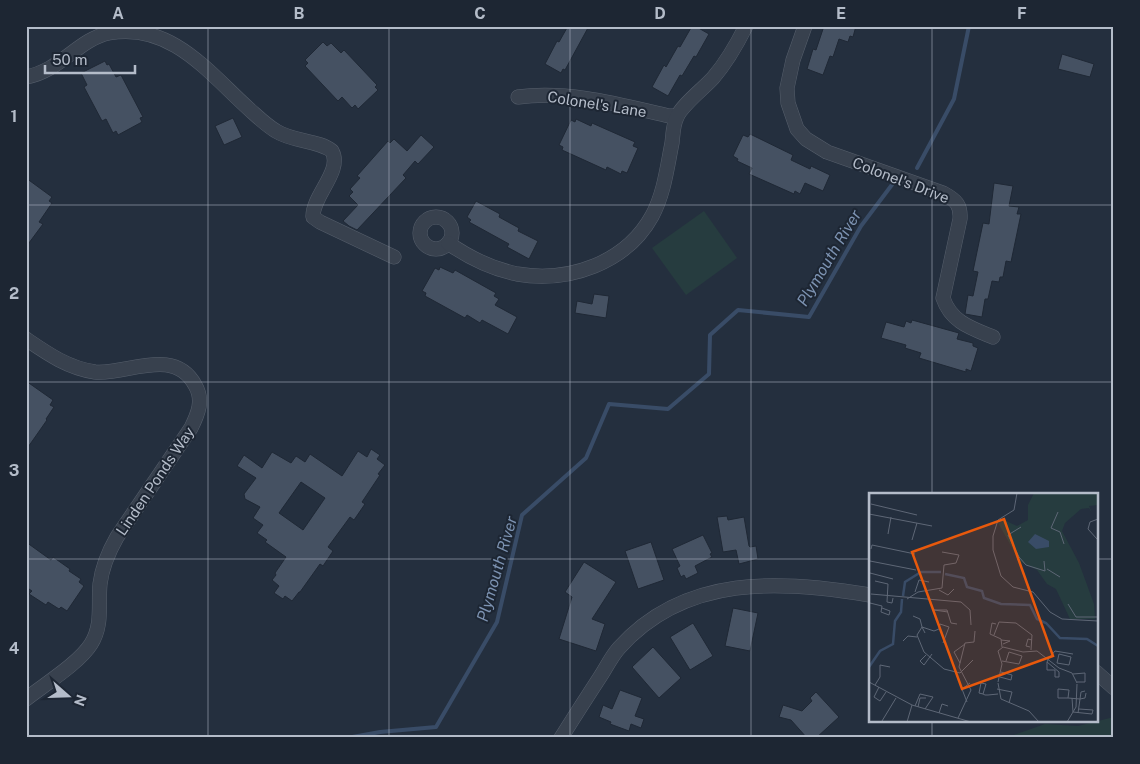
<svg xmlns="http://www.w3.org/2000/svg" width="1140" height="764" viewBox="0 0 1140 764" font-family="'Public Sans',sans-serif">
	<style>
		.green { fill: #263c3f }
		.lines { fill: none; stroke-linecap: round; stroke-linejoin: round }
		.stream { stroke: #394c67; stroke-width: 4 }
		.building { fill: #455162; stroke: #1f2835; fill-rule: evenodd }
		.street-casing { stroke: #565f6c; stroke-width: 15 }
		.street { stroke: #38414e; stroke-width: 14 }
		.grid { fill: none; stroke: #b4bcc9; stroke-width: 1; stroke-opacity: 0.55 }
		.labels { text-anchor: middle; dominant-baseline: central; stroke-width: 4; stroke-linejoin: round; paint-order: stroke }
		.street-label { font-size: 15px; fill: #b4bcc9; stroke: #1d2633 }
		.water-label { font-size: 16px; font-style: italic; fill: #7c92b1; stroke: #1d2633 }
		.inset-river { fill: none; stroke: #394c67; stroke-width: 2.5 }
		.inset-road { fill: none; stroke: #5e6776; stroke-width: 1 }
		.view { fill: #e8590c; fill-opacity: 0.15; stroke: #e8590c; stroke-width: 2.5 }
		.inset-edge { fill: none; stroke: #b4bcc9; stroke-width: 2.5 }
		.neatline { fill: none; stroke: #b4bcc9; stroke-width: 2 }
		.grid-label { font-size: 16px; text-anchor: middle; font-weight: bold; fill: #b4bcc9 }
	</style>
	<rect width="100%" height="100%" fill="#242f3e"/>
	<g class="green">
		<polygon points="704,211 737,258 686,295 652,248"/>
		<polygon points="1114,717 1114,738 1005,738 1045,724 1078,726"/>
	</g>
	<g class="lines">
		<g class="stream">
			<polyline points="917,168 954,99 969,26"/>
			<polyline points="347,738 380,732 436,727 497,622 522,515 586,458 609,404 668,409 709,374 710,335 738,310 809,317 861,226 894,182"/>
		</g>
	</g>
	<g class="building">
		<polygon points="568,26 589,26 565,70 563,69 561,73 545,64 557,41 559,42"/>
		<polygon points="692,26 695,26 709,34 696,57 694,56 682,76 680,75 668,96 652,87 664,65 666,67 678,46 680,47"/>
		<polygon points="824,26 856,26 853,37 850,36 848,42 839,39 833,57 830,56 823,75 807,69 813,49 816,50"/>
		<polygon points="323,42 327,46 331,43 341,53 344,50 377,85 375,87 378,90 358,109 355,105 352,108 342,97 338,101 305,66 308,63 305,60"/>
		<polygon points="1062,54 1094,64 1090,77 1058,69"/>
		<polygon points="105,61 107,65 109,64 116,77 121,75 143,117 140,118 142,122 118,135 116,131 113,133 106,119 102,121 84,87 87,85 81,73"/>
		<polygon points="233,118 242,137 224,145 215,126"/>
		<polygon points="576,119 591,126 592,123 635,142 633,146 638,148 627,173 622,171 621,174 607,167 606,170 562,150 563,147 559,145 571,120 575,122"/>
		<polygon points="750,134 793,155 791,160 810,169 811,166 830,175 823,191 805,183 800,194 795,191 794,194 749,174 752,168 737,161 738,159 733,156 743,135 748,137"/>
		<polygon points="421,135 434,147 418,164 415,161 403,175 406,178 357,230 349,226 343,221 358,205 349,196 353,192 350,189 360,178 357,176 388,141 390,143 394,139 407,151"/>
		<polygon points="26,178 52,197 49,201 52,203 39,222 43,224 26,247"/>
		<polygon points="994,183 1013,186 1009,206 1019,207 1017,214 1021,214 1011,262 1006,261 1003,277 1000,277 999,282 992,281 988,299 985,299 982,317 965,314 968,295 973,296 978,272 973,271 983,223 989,224"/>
		<polygon points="476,201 500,214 499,217 519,228 518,231 538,241 529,259 507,247 509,244 469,222 471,220 467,217"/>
		<polygon points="440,267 453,273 455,270 496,293 494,296 499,299 495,305 517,317 508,334 482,320 480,323 467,315 465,318 425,296 426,293 422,291 435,268 439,270"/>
		<polygon points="594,294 609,296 606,318 575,313 577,301 592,304"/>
		<polygon points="912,320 959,333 957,339 973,343 973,346 978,348 971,371 966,369 966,372 919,358 921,353 905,348 906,345 881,338 886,322 904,327 906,321 911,323"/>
		<polygon points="26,381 53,400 50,405 54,407 46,419 47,420 26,450"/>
		<path d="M 371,449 L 380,455 L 377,459 L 385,465 L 378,474 L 380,475 L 362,502 L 365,504 L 354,520 L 350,517 L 328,547 L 333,551 L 323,566 L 320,564 L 300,592 L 299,592 L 292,601 L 285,596 L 283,599 L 274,593 L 279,586 L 272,580 L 276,575 L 275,573 L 286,557 L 265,542 L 267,540 L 257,533 L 263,525 L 253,518 L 260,507 L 245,499 L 244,494 L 256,478 L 237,466 L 244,455 L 262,468 L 272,452 L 291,463 L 296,456 L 305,462 L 310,454 L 342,476 L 358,451 L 367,457 ZM 301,482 L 325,498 L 303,530 L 279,513 Z"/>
		<polygon points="727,516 728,520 744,517 749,546 750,547 756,546 758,559 739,564 736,550 723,552 717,517"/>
		<polygon points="703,535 712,553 710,554 712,557 695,566 698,573 686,579 684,575 681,577 677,568 680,566 672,549"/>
		<polygon points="26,542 51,560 53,557 70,569 69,571 81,579 79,582 84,586 67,611 61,607 59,609 48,602 46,605 29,594 32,591 26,587"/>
		<polygon points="651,542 664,580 638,589 625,551"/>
		<polygon points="584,562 616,582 592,619 605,624 596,651 559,639 572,597 565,592"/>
		<polygon points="733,608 758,613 750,651 725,646"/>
		<polygon points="693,623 713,656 690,670 670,637"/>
		<polygon points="653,647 681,678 659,698 632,667"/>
		<polygon points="620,690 642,698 635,716 644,719 641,728 631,724 629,731 610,724 611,722 599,717 603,705 612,709"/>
		<polygon points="816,692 839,717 816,738 807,738 791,720 779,717 783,705 802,711 812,701 810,698"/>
	</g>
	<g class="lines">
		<g class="street-casing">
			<g id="street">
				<path d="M 805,26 L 793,60 L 787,88 L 788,103 L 797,129 L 806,139 L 827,152 L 943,193 C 956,200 961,205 960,219 L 943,298 C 951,322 971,328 993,337"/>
				<path d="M 26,77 C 60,71 79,39 109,33 C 171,22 208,72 249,109 C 258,117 266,125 276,131 C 293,142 319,140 332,151 C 343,171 312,196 313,217 L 320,222 L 394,257"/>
				<path d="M 518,97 C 568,90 621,105 669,116 L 677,116"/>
				<circle cx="436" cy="233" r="16"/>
				<path d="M 448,243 C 468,257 493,269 517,274 C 569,283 626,263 652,216 C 664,194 667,168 672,143 C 673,135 673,124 677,117 C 681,106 704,88 713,78 C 726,63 737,44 746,26"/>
				<path d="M 26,339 C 48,354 68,368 95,372 C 127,375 174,346 195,385 C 204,400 198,414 191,428 L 117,537 C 109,551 102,567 100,584 C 98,605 103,625 91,644 C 79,663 45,684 26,699"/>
				<polyline points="1096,672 1114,688"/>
				<path d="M 561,738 C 574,717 587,697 600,677 C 606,668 611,657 619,648 C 685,574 781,580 870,595"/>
			</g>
		</g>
		<use href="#street" class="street"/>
	</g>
	<path class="grid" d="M 208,26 L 208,738M 389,26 L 389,738M 570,26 L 570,738M 751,26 L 751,738M 932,26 L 932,494M 26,205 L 1114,205M 26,382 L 1114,382M 26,559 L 870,559M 1096,559 L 1114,559M 932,720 L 932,738"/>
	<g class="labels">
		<g class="street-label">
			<text transform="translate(597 104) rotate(9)">Colonel's Lane</text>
			<text transform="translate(901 180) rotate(21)">Colonel's Drive</text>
			<text transform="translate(155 481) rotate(-56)">Linden Ponds Way</text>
		</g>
		<g class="water-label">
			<text transform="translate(829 258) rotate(-59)">Plymouth River</text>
			<text transform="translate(497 569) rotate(-74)">Plymouth River</text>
		</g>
	</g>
	<g transform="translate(869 493)">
		<rect width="229" height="229" fill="#242f3e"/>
		<path d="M 165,0 L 229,0 L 229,12 L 220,13 L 223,20 L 220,15 L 212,16 L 196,30 L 193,38 L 210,70 L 225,111 L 226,126 L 201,126 L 187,96 L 178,91 L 168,77 L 151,69 L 129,30 L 135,27 L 148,33 L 159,27 L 159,12 Z" fill="#263c3f"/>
		<path d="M 166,41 L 180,48 L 180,54 L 167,56 L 159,49 Z" fill="#394c67"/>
		<path class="inset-river" d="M 76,81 L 95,85 L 98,94 L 113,98 L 115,105 L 132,111 L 161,112 L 168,126 L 177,130 L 191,145 L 218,146 L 229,153M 34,103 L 36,89 L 52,79 L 72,79M 0,174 L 11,158 L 24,151 L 26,128 L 32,119 L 33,106"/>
		<path class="inset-road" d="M 148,0 L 145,17 L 129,27 L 124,43 L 124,57 L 132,83 L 144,94 L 164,99 L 181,119 L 193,126 L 229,128M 2,11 L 48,22M 189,19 L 182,35 L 191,39 L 195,51M 0,21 L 63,33M 152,34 L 139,42 L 150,64 L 157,72 L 176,78 L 175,68M 19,41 L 22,24M 228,46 L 219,36 L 221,29 L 229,26M 43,47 L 48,30M 2,56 L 3,52 L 46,61M 1,68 L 47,77M 178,76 L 191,84M 1,80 L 24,86M 6,88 L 19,91 L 18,109 L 23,110 L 24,105M 70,97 L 79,102 L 85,96M 46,99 L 50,87 L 60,89M 2,101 L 92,109 L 101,117 L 102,132M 38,106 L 49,99 L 73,95 L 75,72 L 87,70 L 90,62 L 73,59M 1,110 L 13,113 L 12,119 L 20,122 L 21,118 L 13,115M 199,111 L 207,124 L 229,124M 0,116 L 1,0M 78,117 L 65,117 L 79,119M 78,117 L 82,130 L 88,131M 44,123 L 51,126 L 53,134 L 65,138 L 70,136M 127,131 L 123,130 L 121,141 L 132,146 L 133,154M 70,136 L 71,131 L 80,134 L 74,150M 56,140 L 53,134 L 48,142 L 55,159 L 75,176 L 91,180 L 104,167M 125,142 L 130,129 L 147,130 L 163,142 L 162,157M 132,147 L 141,148 L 134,151M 34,148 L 39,143 L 48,144M 161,154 L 157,153 L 159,146 L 163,147M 190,161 L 202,164 L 200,172 L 188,170 ZM 57,162 L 51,168 L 55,172 L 63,161M 133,168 L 150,171 L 153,163 L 140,159 L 137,168M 178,169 L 190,179 L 190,184 L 186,184 L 186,177 L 178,177 L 178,169 L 180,165 L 186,158 L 204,161M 91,170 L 85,159 L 96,151M 204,181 L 216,180 L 216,189 L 208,189M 131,184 L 142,187 L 143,182 L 132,179M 0,189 L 43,212 L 102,229M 129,189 L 133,171 L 129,158 L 134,154 L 154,159 L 168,158 L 190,175 L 203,180 L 208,190M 129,190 L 132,206 L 160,218 L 170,229M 6,192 L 11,184 L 11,172 L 21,174M 10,194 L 5,204 L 11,208 L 17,199M 128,196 L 143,199 L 140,210M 216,198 L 212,199 L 211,206 L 216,205 L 217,200M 114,201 L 117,191 L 112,190 L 110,200 L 114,201 L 116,202 L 119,202 L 129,201M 199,205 L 200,197 L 189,196 L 189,205 L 199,205 L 211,206 L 209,220M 203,205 L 204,219 L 223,221 L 224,217 L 210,216M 98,209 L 93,196 L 101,190M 46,213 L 51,201 L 64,204 L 56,216M 49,214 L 51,205 L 57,205M 70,220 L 73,211 L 79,213M 89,225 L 102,197 L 90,174 L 96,150 L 105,149 L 106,138M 13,228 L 27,205M 38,229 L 43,212M 198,229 L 207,214 L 208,191"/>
		<path class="view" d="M 135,26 L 184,163 L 93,196 L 43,59 Z"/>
		<rect width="229" height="229" class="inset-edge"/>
	</g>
	<rect width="1140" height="764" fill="none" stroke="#1d2633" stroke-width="55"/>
	<g transform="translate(68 696) rotate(110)" stroke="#1d2633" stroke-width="4" paint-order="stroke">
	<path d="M0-4L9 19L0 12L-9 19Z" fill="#b4bcc9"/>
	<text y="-8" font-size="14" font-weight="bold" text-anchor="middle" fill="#b4bcc9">N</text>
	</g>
	<path d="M45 65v8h90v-8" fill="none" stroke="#b4bcc9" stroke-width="2.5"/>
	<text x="52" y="65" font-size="15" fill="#b4bcc9" stroke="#1d2633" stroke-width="4" paint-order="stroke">50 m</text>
	<rect x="28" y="28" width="1084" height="708" class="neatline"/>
	<g class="grid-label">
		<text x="118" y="19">A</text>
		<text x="299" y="19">B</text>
		<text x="480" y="19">C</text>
		<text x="660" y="19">D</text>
		<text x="841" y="19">E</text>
		<text x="1022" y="19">F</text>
		<text x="14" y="122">1</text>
		<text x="14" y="299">2</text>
		<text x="14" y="476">3</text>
		<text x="14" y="654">4</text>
	</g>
</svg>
